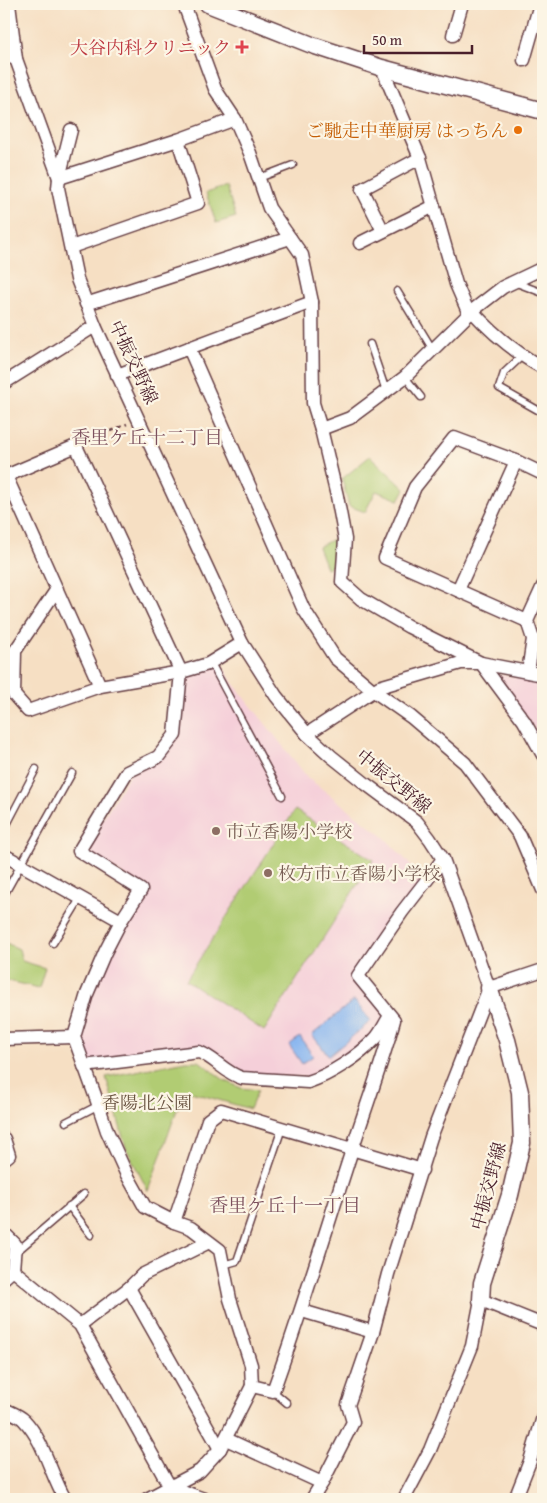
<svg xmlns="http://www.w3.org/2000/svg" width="547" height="1503" viewBox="0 0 547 1503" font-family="'Gentium Book Plus','Noto Serif JP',serif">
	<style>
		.built { fill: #f5cfd9 }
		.green { fill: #b1cc73; stroke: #7e764f }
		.water { fill: #85b4f0; stroke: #686a8e }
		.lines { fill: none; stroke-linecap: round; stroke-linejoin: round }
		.service-casing { stroke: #643c42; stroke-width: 9 }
		.minor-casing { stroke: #643c42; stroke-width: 15 }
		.tertiary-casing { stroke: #643c42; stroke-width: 19 }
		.path { stroke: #643c42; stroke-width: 2.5; stroke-dasharray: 4 4; stroke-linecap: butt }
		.service { stroke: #fff; stroke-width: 6 }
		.minor { stroke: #fff; stroke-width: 12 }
		.tertiary { stroke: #fff; stroke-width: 16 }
		.health-dot { fill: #e0444e; stroke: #fcf5e5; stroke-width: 2 }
		.food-dot { fill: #e8710a; stroke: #fcf5e5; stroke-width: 2 }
		.education-dot { fill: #8d6e63; stroke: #fcf5e5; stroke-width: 2 }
		.labels { text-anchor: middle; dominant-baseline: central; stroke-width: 4.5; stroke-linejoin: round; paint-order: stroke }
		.health-label { font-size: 18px; fill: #be3a42; stroke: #fcf5e5; text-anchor: end }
		.food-label { font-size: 18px; fill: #c56008; stroke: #fcf5e5; text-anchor: end }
		.street-label { font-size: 18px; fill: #4a1f2b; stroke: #fcf5e5 }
		.education-label { font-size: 18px; fill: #785e54; stroke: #fcf5e5; text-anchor: start }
		.park-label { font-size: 18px; fill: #695341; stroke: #fcf5e5 }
		.neighbourhood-label { font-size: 19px; fill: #7d515e; stroke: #fcf5e5 }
	</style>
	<rect width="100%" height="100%" fill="#fcf5e5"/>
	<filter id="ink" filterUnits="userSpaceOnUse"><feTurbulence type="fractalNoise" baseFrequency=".02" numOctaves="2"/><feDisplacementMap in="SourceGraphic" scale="10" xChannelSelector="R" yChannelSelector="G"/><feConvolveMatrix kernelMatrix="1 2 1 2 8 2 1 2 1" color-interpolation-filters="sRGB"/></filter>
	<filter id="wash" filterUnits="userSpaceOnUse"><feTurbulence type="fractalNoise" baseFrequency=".0096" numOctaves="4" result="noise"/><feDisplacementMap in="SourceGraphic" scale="20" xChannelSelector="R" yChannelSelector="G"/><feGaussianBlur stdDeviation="1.12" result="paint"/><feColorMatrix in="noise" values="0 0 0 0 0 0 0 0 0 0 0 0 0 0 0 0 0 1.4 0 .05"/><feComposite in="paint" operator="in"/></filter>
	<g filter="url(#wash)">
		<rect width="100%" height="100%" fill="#f6dfc3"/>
		<g class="built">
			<polygon points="219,660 231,680 308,778 384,837 408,862 422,883 355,976 387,1016 374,1037 317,1077 242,1076 207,1053 87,1064 78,1037 91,995 127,921 146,889 84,850 129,775 178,736 184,673"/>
			<polygon points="497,674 543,682 543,742"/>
		</g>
		<g class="green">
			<polygon points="226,186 236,217 216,223 206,193"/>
			<polygon points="370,456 405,489 399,500 376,491 365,512 349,506 342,479"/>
			<polygon points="337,537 332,566 326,568 318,547"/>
			<polygon points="295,810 373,860 264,1031 186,980"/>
			<polygon points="4,942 19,949 22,961 45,968 39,988 4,980"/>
			<polygon points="186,1061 199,1061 224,1080 241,1088 258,1090 250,1109 184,1090 148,1191 126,1148 106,1077"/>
		</g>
		<g class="water">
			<polygon points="354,1000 371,1021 329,1056 312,1035"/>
			<polygon points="300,1037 313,1056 302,1064 289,1045"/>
		</g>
	</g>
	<g filter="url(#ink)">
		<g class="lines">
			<g class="service-casing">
				<g id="service">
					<polyline points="259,178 293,165"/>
					<polyline points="514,282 543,293"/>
					<polyline points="397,291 433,350"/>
					<polyline points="370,344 386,391"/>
					<polyline points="522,356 504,373 499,388 543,413"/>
					<polyline points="405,377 421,397"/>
					<polyline points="211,663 282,796"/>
					<polyline points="4,830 36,769"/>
					<polyline points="4,895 72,773"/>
					<polyline points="53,943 81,897"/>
					<polyline points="66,1122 99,1105"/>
					<polyline points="69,1206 91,1235"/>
					<polyline points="15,1253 84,1194"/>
					<polyline points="223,1265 237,1261 282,1128"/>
					<polyline points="273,1391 287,1403"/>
				</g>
			</g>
			<g class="minor-casing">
				<g id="minor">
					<polyline points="9,4 16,59 59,178"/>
					<polyline points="187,4 186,10 215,89 235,119 250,153 269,208 302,255 312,302 313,403 321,429 337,496 345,539 342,582 361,599 409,627 481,663 524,721 543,755"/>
					<polyline points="453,35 462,4"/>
					<polyline points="4,55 16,59"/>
					<polyline points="524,60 540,4"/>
					<polyline points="382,68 420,158 456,284 469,314"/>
					<polyline points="71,130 59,178 58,188 77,279 95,326 242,643 276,696 307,734 331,756 366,784 417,822 430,839 443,859 489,988"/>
					<polyline points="59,178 178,140 235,119"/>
					<polyline points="383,231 362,189 420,158"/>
					<polyline points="360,243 434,206"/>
					<polyline points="71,247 198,203 178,140"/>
					<polyline points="86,304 290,238"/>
					<path d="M 472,311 C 493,334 516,353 543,368"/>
					<polyline points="189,348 303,608 335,658 374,691 411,717 465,763 520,836 543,890"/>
					<polyline points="117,375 312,302"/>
					<polyline points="4,383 95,326"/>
					<polyline points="321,429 350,418 405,377 472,311 503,287 543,268"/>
					<polyline points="57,589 15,651 14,695 28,711 100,686 6,476 76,446 181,672 208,664 242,643"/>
					<polyline points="458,590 516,461"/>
					<polyline points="527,621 385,558 415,487 454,438 516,461 543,474"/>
					<polyline points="528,672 533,639 527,621 543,586"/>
					<polyline points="307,734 379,687 461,663 481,663 543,675"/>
					<polyline points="4,855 121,921 141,890 79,851 127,772 158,757 175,735 181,672 100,686"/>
					<path d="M 121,921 L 105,952 L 87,994 L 74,1037 L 97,1101 L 107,1131 L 126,1173 L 145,1207 L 174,1222 L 191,1228 L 220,1250 L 230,1299 L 251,1365 L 252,1386 L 273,1391 C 302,1311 326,1230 352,1150 C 366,1106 382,1064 394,1020 L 358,976 L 402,912 L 443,859"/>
					<polyline points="489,988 543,970"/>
					<polyline points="4,1039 74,1037"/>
					<path d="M 84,1066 L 199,1052 C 215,1058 225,1073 242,1078 L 308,1082 C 330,1075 359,1056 375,1039 C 381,1033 385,1023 390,1016"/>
					<polyline points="4,1139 9,1155 4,1159"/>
					<polyline points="174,1222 208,1120 221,1110 422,1170"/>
					<polyline points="4,1233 15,1244 13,1270 4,1278"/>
					<polyline points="13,1270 80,1325 170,1487 204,1499"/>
					<polyline points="129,1288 220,1449"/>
					<polyline points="302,1311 373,1332 388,1274 431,1137 489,988"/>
					<polyline points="80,1325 129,1288 142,1275 209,1242"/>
					<path d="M 4,1409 C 10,1412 19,1415 24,1420 C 45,1442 50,1474 65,1499"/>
					<polyline points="226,1439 322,1483"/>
					<polyline points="147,1499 200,1471 220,1449 252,1386"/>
					<polyline points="312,1499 322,1483 353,1422 348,1405 373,1332"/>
					<polyline points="404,1499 430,1450 472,1346 481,1300 543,1325"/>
					<polyline points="515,1499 530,1461 543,1417"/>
				</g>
			</g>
			<g class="tertiary-casing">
				<g id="tertiary">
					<polyline points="208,4 312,45 382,68 543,111"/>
					<polyline points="481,1300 482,1283 510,1195 522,1143 520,1092 507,1040 489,988"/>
				</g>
			</g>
			<polyline class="path" points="89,441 127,424"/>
			<use href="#service" class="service"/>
			<use href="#minor" class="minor"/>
			<use href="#tertiary" class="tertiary"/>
		</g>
	</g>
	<path class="health-dot" d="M239.5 39.5h5v5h5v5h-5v5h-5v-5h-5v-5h5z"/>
	<circle class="food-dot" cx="518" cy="130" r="5"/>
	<g class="education-dot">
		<circle cx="216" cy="831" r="5"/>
		<circle cx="268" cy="873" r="5"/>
	</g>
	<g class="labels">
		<g class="health-label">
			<text x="231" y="47">大谷内科クリニック</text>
		</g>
		<g class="food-label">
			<text x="508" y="130">ご馳走中華厨房 はっちん</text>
		</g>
		<g class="street-label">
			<text transform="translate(134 362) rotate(65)">中振交野線</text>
			<text transform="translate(394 781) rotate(39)">中振交野線</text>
			<text transform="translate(488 1186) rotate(-75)">中振交野線</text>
		</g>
		<g class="education-label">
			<text x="226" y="831">市立香陽小学校</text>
			<text x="278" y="873">枚方市立香陽小学校</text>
		</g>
		<g class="park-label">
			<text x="147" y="1102">香陽北公園</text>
		</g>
		<g class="neighbourhood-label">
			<text x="147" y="437">香里ケ丘十二丁目</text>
			<text x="285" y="1205">香里ケ丘十一丁目</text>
		</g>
	</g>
	<rect width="547" height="1503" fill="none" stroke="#fcf5e5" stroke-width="20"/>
	<path d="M364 45v8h108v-8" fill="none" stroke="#4a1f2b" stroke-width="2.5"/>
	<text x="372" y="45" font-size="15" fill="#4a1f2b" stroke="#fcf5e5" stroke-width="4" paint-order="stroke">50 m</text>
</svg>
